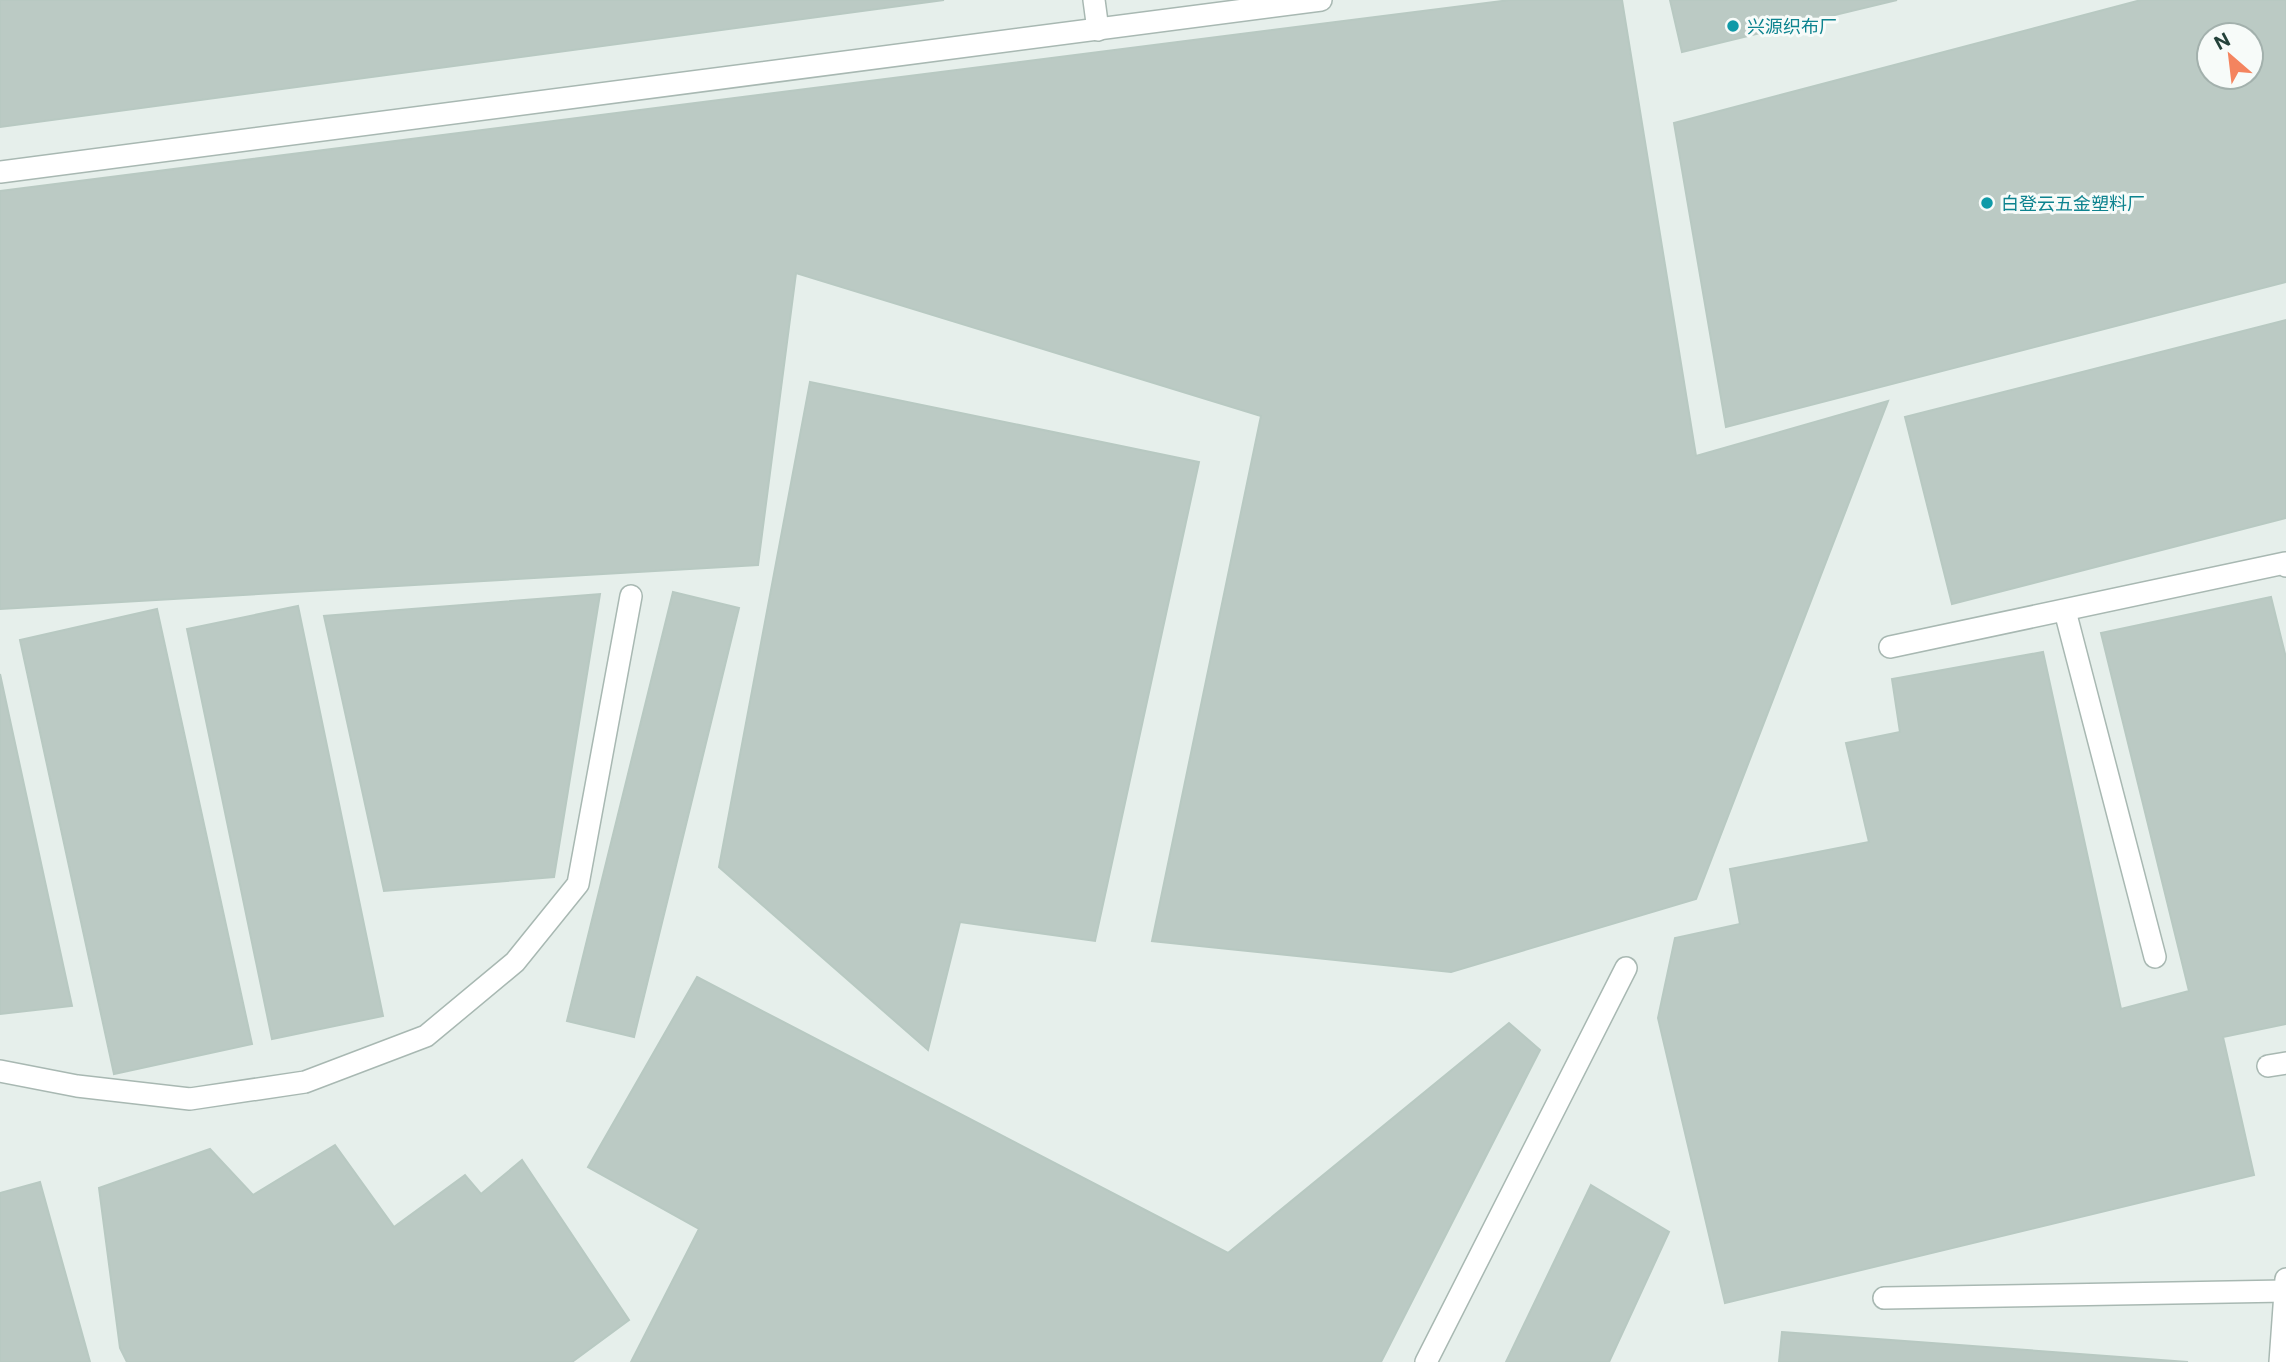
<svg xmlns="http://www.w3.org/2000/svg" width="2286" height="1362" viewBox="0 0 2286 1362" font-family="'Public Sans','Noto Sans SC',sans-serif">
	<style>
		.building { fill: #bbcac4; stroke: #b8c9c2; stroke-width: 2; fill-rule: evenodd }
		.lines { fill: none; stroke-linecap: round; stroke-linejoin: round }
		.minor-casing { stroke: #a8b8b2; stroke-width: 24 }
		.minor { stroke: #fff; stroke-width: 21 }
		.culture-dot { fill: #0f9aa8; stroke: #f7fbf9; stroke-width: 2.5 }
		.labels { text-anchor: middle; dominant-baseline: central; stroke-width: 6; stroke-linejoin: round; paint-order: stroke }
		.culture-label { font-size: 18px; fill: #0d838f; stroke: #f7fbf9; text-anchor: start }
	</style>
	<rect width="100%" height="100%" fill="#e6efeb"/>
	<g class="building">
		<polygon points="0,0 944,0 0,127"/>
		<polygon points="1510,0 1622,0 1696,456 1888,401 1696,899 1451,972 1152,941 1261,416 796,273 758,565 0,609 0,191"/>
		<polygon points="1670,0 1897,0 1682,52"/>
		<path d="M 2141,0 L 2286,0 L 2286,282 L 1726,427 L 1674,123 ZM 2209,35 L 2251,35 L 2251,77 L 2209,77 Z"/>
		<polygon points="2286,320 2286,518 1952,604 1905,417"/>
		<polygon points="810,382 1199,462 1095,941 960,922 928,1050 719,867"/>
		<polygon points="673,592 739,608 634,1037 567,1021"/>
		<polygon points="600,594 554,877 384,891 324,616"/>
		<polygon points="2271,597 2286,658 2286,1024 2223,1037 2254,1175 1725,1303 1658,1018 1675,938 1740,924 1730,869 1869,842 1846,743 1900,732 1892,679 2043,652 2121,1009 2189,991 2101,633"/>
		<polygon points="298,606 383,1016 272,1039 187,629"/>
		<polygon points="157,609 252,1044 114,1074 20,640"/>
		<polygon points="0,674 72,1006 0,1014"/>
		<polygon points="697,977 1228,1253 1509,1023 1540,1050 1381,1362 631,1362 699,1229 588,1167"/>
		<polygon points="335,1145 394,1227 465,1175 481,1194 522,1160 629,1320 572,1362 127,1362 120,1348 99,1188 210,1149 253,1195"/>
		<polygon points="40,1182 90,1362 0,1362 0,1193"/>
		<polygon points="1591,1185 1669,1232 1609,1362 1506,1362"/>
		<polygon points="1782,1332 2188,1362 1779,1362"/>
	</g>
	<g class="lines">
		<g class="minor-casing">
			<g id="minor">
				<polyline points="1094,0 1098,30"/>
				<polyline points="0,172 1321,0"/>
				<polyline points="2065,611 2155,957"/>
				<polyline points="1890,647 2285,563 2286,566"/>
				<polyline points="2268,1066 2286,1063"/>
				<polyline points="0,1071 77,1086 190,1099 305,1082 426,1036 515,962 578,884 631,596"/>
				<polyline points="1884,1298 2285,1291"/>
				<polyline points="1426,1362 1626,968"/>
				<polyline points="2280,1362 2286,1279"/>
			</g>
		</g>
		<use href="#minor" class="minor"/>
	</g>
	<g class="culture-dot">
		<circle cx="1733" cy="26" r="7"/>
		<circle cx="1987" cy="203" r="7"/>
	</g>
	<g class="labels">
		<g class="culture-label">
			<text x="1747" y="26">兴源织布厂</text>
			<text x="2001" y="203">白登云五金塑料厂</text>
		</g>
	</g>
	<g transform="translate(2230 56) rotate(332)"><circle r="33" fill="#f7fbf9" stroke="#a3b1ad" stroke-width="2"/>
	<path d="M0-5L12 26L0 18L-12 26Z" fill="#f4845f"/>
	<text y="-10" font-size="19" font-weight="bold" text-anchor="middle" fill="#24423a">N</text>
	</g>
</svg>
